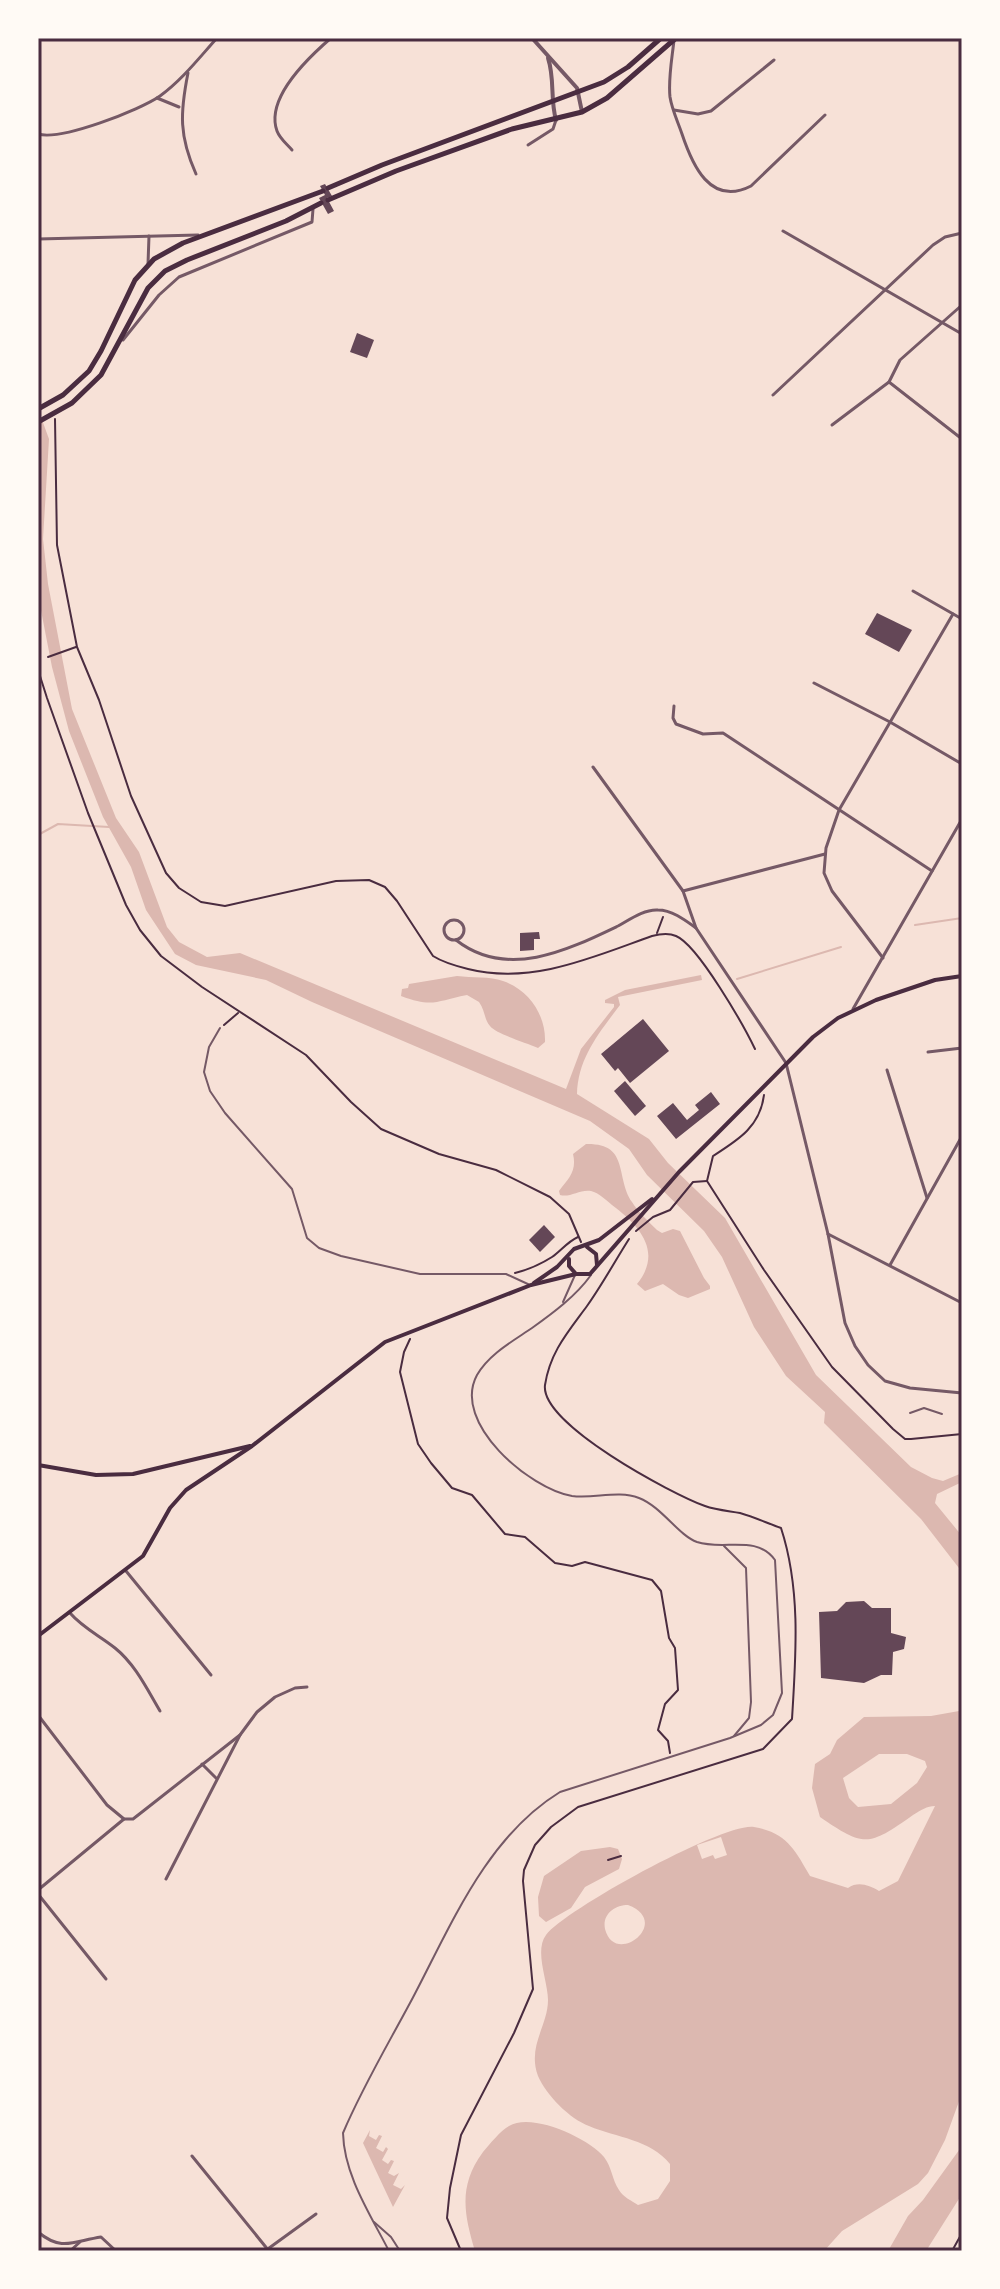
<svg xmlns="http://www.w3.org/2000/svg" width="1000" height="2289" viewBox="0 0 1000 2289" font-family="Literata,serif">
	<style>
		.water { fill: #dcb8b0; fill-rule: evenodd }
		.pier { fill: #f7e1d7 }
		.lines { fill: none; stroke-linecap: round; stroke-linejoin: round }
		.stream { stroke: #dcb8b0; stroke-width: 2 }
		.building { fill: #644757 }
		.path { stroke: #4a2c40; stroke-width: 2 }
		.service { stroke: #755966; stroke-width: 2 }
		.pedestrian { stroke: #755966; stroke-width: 2 }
		.minor { stroke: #755966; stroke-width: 3 }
		.tertiary { stroke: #755966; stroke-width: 4 }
		.secondary { stroke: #4a2c40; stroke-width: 4 }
		.primary { stroke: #4a2c40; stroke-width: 5 }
		.neatline { fill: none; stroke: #4a2c40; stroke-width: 3 }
	</style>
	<rect width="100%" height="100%" fill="#f7e1d7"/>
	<g class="water">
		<path d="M 38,409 L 49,439 L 43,539 L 48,584 L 72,709 L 116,818 L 139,852 L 167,927 L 179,942 L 207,957 L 240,953 L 566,1089 L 581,1049 L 614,1007 L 614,1004 L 605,1003 L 605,1000 L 625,990 L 701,975 L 702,980 L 618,997 L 620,1005 C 599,1033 578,1058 577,1094 L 649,1139 L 668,1163 L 725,1218 L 816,1375 L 911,1467 L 932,1478 L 943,1481 L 962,1473 L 962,1482 L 937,1494 L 935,1503 L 962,1536 L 962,1572 L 921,1519 L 824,1423 L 825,1412 L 786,1376 L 754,1327 L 722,1257 L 704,1231 L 647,1175 L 629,1149 L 590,1121 L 312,1002 L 266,980 L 196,965 L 175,954 L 146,910 L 131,867 L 103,817 L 69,731 L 52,667 L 38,595 Z"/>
		<path d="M 457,976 C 472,978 490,976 503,981 C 529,990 546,1015 545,1042 L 538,1048 C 525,1042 496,1034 490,1026 C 484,1019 485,1010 479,1002 L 467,995 C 436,1001 433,1008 401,996 L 402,989 L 408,988 L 409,984 Z"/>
		<path d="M 586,1144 C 630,1143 615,1177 632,1202 C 638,1212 649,1222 657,1230 L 662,1233 L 673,1229 L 680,1231 L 704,1278 L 710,1286 L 710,1289 L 688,1298 L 679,1295 L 663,1284 L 645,1291 L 637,1284 C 663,1252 640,1226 612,1205 C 606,1200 599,1193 591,1191 C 580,1189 570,1198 560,1195 L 559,1191 C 569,1178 577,1171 573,1154 Z"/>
		<path d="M 962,1703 L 962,2093 L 945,2140 L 928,2173 L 918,2184 L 842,2231 L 824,2251 L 475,2251 C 464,2214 458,2186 483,2152 C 490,2144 500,2131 509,2126 C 532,2112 588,2138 604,2157 C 612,2167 612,2180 619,2190 C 623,2197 632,2201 638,2205 L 658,2199 L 670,2181 L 670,2164 C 650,2139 617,2138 589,2126 C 570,2119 546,2095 538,2076 C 527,2046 548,2026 548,2000 C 548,1981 534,1951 546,1935 C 566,1909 725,1822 754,1827 C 787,1833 795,1850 810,1876 L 848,1888 C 858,1881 869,1885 879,1891 L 898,1881 L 935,1806 C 927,1806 921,1810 913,1815 C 869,1846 865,1848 820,1817 L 812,1788 L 815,1764 L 830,1754 L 837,1740 L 864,1717 L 931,1716 L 959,1711 ZM 879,1754 L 907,1754 L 925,1761 L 927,1767 L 917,1783 L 891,1804 L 858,1807 L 849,1798 L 843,1778 ZM 628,1905 C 673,1922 615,1968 605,1929 C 602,1914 615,1905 628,1905 Z"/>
		<polygon points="610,1847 618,1849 622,1859 619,1869 585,1887 571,1908 546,1922 539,1916 538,1897 544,1876 581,1851"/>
		<polygon points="370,2130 369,2136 376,2140 379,2135 382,2136 376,2148 383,2152 386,2147 388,2149 382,2160 388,2164 391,2160 394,2161 388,2173 394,2176 399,2173 393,2185 401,2189 405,2185 393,2207 363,2143"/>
		<polygon points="962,2146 962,2194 926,2251 888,2251 908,2216 923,2200"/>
	</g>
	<polygon class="pier" points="721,1837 727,1855 715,1859 713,1855 702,1859 697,1845"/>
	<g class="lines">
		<g class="stream">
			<polyline points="38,835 58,824 109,827"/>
			<polyline points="915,925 962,918"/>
			<polyline points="737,979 841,947"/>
		</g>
	</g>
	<g class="building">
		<polygon points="325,184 332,196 327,198 334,211 328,214 319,198 325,195 320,186"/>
		<polygon points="357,333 374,340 367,358 350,352"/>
		<polygon points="877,613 912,630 899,652 865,634"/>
		<polygon points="539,932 540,939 534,939 534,950 520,951 520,933"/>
		<polygon points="643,1019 669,1051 630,1083 618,1068 615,1071 601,1054"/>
		<polygon points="625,1081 646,1106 635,1116 614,1091"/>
		<polygon points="711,1092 720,1104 676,1139 657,1116 673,1103 687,1120 699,1110 695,1105"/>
		<polygon points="544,1225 555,1237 540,1252 529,1240"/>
		<polygon points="864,1601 872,1608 891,1608 891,1633 906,1637 904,1649 893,1652 892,1675 881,1675 864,1683 821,1678 819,1612 837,1611 846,1602"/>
	</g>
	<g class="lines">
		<g class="path">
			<path d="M 55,419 L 57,545 L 77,647 L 99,700 L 131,796 L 166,873 L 179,888 L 201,902 L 225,906 L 336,881 L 369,880 L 385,887 L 397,901 L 433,956 C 444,963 456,966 468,969 C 532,985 593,957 652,936 C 660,934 669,933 676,936 C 698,945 744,1026 755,1049"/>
			<polyline points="48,657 76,647"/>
			<polyline points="39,660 40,676 47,698 88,813 126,905 140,930 161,956 202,987 306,1055 351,1102 381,1129 439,1154 496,1170 550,1197 569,1214 581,1242"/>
			<polyline points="657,933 663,917"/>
			<polyline points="224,1025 238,1013"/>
			<path d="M 764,1095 C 760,1127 738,1140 713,1156 L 707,1181 L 764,1270 L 832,1367 L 893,1429 L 905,1439 L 911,1439 L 962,1434"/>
			<polyline points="636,1231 653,1217 670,1210 693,1182 707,1181"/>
			<path d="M 515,1273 C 527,1270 541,1264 552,1257 C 561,1251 567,1242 578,1237"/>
			<polyline points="410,1339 404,1352 400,1372 418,1444 431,1463 452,1488 472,1495 505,1534 525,1537 555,1563 572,1566 585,1562 652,1580 661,1591 669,1638 675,1648 678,1690 665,1704 658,1730 668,1741 670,1753"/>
			<polyline points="608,1860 621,1856"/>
			<path d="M 461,2251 L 447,2218 L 450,2188 L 461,2135 L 514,2033 L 533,1989 L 523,1881 L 524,1870 L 535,1845 L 551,1827 L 578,1807 L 763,1749 L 792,1719 C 796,1655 801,1589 781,1528 C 767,1523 754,1517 740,1513 C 729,1511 716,1510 705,1506 C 672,1494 540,1424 545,1385 C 550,1352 568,1332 587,1306 C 602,1285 615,1261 629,1239"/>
			<polyline points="952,2251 962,2233"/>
		</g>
		<g class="service">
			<polyline points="220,1028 209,1047 204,1072 210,1091 225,1113 292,1189 307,1238 319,1248 341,1256 420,1274 506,1274 530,1285"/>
			<polyline points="563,1302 575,1275"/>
			<polyline points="724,1546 746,1568 751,1702 749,1718 734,1736"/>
			<polyline points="374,2222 391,2237 400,2251"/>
			<path d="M 389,2251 C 370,2214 344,2175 343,2133 C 362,2088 387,2046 410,2003 C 450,1928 485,1838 560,1792 L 730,1738 L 761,1725 L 773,1715 L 782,1693 L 775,1560 C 756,1534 724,1551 697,1542 C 678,1535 662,1507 639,1498 C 618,1490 594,1499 572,1496 C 530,1489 451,1423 477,1375 C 489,1354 513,1341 532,1328 C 553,1313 576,1296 591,1275"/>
		</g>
		<polyline class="pedestrian" points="910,1413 924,1408 942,1414"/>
		<g class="minor">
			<path d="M 674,40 C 672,59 668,79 670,97 C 672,110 678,122 682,134 C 692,164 710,207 751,186 L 825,115"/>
			<polyline points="38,41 41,38"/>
			<path d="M 188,73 C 180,113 179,136 196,174"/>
			<polyline points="157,98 179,107"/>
			<polyline points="674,110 698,114 711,111 774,60"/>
			<path d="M 38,134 C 61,141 140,110 160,96 C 182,80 199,58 217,38"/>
			<polyline points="528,145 553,129 556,120"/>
			<path d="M 292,150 C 287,144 280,139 277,131 C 265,98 309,57 331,38"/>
			<polyline points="783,231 962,334"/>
			<polyline points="38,239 198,235"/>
			<polyline points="148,264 149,236"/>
			<polyline points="123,340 159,295 179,277 312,222 313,209"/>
			<polyline points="889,382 962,439"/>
			<polyline points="773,395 933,245 945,237 962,233"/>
			<polyline points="832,425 889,382 900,360 962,305"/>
			<polyline points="913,591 962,619"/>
			<polyline points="814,683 890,722 962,764"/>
			<polyline points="674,706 673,718 676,724 703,734 723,733 932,871"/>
			<polyline points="593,767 683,891 696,928 786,1063 828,1234 845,1323 855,1346 868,1365 885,1381 910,1388 962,1393"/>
			<polyline points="683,891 825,854"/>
			<circle cx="454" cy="930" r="10"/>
			<path d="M 456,940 C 507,980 568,950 618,926 C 629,920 644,909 658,910 C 672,910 685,920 696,928"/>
			<polyline points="883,958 832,891 824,873 826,848 839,810 953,614"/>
			<polyline points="853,1009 962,819"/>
			<polyline points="928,1052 962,1048"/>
			<polyline points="887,1070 927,1198"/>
			<polyline points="828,1234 962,1303"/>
			<polyline points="890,1265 962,1136"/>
			<polyline points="126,1571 211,1675"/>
			<path d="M 70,1613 C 83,1628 100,1636 115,1648 C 135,1664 147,1689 160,1711"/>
			<polyline points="38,1715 107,1805 124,1819 133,1819 142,1812 240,1735"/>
			<polyline points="202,1764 216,1778"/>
			<polyline points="166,1879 240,1735 257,1712 275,1697 295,1688 307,1687"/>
			<polyline points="38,1890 124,1819"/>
			<polyline points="38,1894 106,1979"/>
			<polyline points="192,2156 269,2251"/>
			<path d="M 38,2232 C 62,2252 74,2241 101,2237 L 116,2251"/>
			<polyline points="38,2248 41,2251"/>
			<polyline points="70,2251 80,2242"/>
			<polyline points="265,2251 316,2214"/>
		</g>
		<g class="tertiary">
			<polyline points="532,38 577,88 582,112"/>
			<path d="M 548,58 C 555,79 550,99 556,120"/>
		</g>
		<g class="secondary">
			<polyline points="587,1247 596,1254 597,1265"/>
			<polyline points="569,1259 569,1266 576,1274"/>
			<polyline points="534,1283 557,1267 574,1249 599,1240 652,1199"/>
			<polyline points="38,1465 96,1475 133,1474 250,1446"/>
			<polyline points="38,1636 143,1556 170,1508 186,1490 252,1446 385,1342 531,1285 576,1274 590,1274 679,1172 813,1037 838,1018 876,1000 935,980 962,976"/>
		</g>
		<g class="primary">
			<polyline points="328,188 382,165 604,82 628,67 661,38"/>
			<polyline points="328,200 396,171 512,129 582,112 607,98 676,38"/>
			<polyline points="38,409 63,395 89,371 101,351 135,280 154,259 183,243 323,191"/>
			<polyline points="38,422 72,403 101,375 148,288 165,271 187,260 286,221 321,203"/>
		</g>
	</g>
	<rect width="1000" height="2289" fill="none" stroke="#fffaf5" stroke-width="80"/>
	<rect x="40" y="40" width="920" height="2209" class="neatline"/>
</svg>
